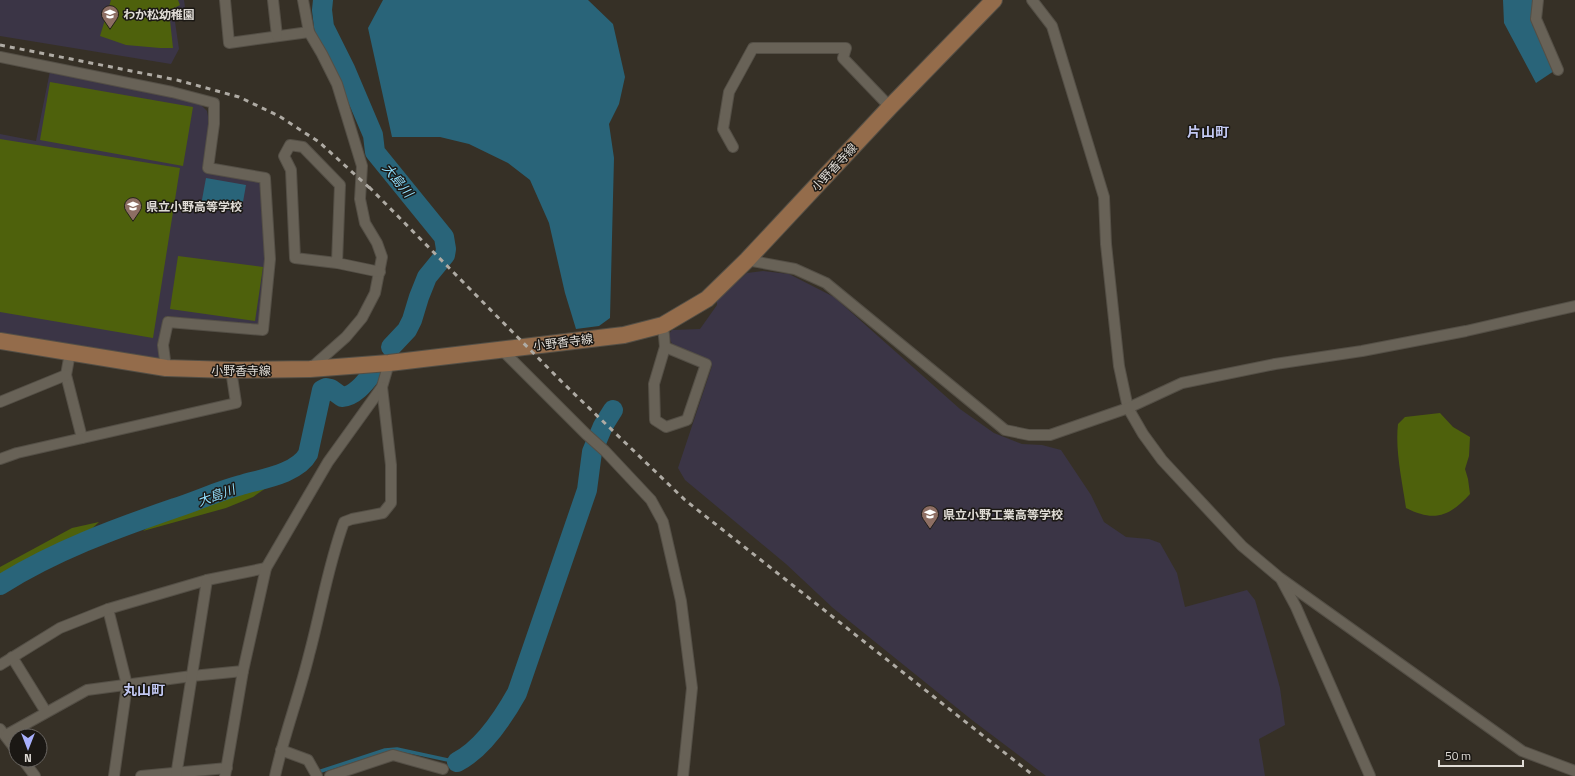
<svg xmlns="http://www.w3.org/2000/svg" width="1575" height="776" viewBox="0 0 1575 776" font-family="'Titillium Web','Noto Sans JP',sans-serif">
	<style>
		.education { fill: #3b3546 }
		.green { fill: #4e610c }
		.water { fill: #296479 }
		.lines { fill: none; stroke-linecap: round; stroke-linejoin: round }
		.stream { stroke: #296479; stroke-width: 3.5 }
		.river { stroke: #296479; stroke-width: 20 }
		.minor-casing { stroke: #544f46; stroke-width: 12 }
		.primary-casing { stroke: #544f46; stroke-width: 18 }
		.minor { stroke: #686257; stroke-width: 10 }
		.primary { stroke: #946c4b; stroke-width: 16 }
		.rail { stroke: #afaba4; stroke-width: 3; stroke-dasharray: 5 5; stroke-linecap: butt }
		.labels { text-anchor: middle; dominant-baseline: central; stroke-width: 3; stroke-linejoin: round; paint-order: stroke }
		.poi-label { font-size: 12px; font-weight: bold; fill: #e0dcd6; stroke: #1b1814; text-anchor: start }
		.street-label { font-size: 12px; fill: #e0dcd6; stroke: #1b1814 }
		.water-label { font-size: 13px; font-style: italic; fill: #90defc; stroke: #1b1814 }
		.quarter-label { font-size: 14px; font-weight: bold; fill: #c2c8f3; stroke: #1b1814 }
	</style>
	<rect width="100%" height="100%" fill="#363026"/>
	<g class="education">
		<polygon points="0,0 184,0 185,7 174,15 179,49 171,64 0,36"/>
		<polygon points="50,71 199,103 207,111 210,127 205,171 263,181 267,261 261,326 166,316 159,345 160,361 0,335 0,134 36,141"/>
		<polygon points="763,271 789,274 834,297 960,409 994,433 1022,444 1042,445 1061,450 1091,495 1104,522 1126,537 1149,539 1160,543 1177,573 1185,607 1247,590 1255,600 1268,644 1280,688 1285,725 1259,739 1265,776 1046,776 972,720 833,608 786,564 685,480 678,468 712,366 706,359 673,346 668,335 672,330 700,329 717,305 717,300 747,273"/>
	</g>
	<g class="green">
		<polygon points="111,0 178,0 180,5 169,11 173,48 160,48 126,45 100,36"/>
		<polygon points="50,82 193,107 183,166 40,140"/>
		<polygon points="0,139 180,168 153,338 0,312"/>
		<polygon points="178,256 263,267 255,321 170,309"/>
		<path d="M 1440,413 L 1453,427 L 1470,437 L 1469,456 L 1465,469 L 1468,479 L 1470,494 C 1449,517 1434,522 1406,508 C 1402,480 1395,451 1398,424 L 1405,417 Z"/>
		<path d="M 268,480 L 266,488 L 253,497 L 226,508 L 143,531 C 163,516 187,509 210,501 C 230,493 248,485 268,480 Z"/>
		<polygon points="99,522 85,535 36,556 0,579 0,567 72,528"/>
	</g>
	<g class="water">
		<polygon points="383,0 588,0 613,24 625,77 619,104 609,124 614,158 610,318 599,326 576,329 565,293 549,223 530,180 508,163 469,144 440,137 392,137 368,28"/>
		<polygon points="1503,0 1533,0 1532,24 1554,71 1536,83 1504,23"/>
		<polygon points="206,178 246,185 241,213 201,205"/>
	</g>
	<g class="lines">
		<polyline class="stream" points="315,773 385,750 397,749 457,762"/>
		<g class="river">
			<polyline points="323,0 322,10 324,27 345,69 373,135 375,152 444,237 446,249 445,255 427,277 419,297 412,320 407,330 391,347"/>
			<path d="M 0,585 C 54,551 114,529 175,508 C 197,501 218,491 241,485 C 261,479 297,474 308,454 L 322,390 L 326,388 L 331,389 L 342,397 C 356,396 366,381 374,371"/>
			<path d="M 457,762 C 483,749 503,718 517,693 L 587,490 L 592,452 L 603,426 L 613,410"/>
		</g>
		<g class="minor-casing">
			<g id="minor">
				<polyline points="225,0 229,43 309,32"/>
				<polyline points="273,0 277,36"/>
				<polyline points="303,0 309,32 322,54 337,84 362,166 360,199 365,223 377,243 382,257 375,293 362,318 346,337 311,368"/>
				<polyline points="1032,0 1052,26 1104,197 1106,244 1119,366 1128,408 1143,434 1162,460 1242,546 1280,578 1522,751 1575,771"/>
				<polyline points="1538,0 1536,19 1558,70"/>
				<polyline points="0,57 172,92 214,103 214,124 208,168 265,178 270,259 263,330 168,322 163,345 166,368"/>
				<polyline points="733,147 723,129 729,92 753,48 846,48 843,58 890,107"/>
				<polyline points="747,260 795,269 826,283 1005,430 1029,435 1050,435 1128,408 1182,383 1275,364 1362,351 1466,331 1575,306"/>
				<polyline points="337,263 340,185 303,147 290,145 284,156 291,170 295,258 337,263 380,272"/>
				<polyline points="663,325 665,347 654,384 655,420 666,427 687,420 706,364 665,347"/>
				<polyline points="502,350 586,434 605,451 651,500 663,522 681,601 692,688 683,776"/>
				<polyline points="70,353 66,375 82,438"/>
				<polyline points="0,402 66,375"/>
				<polyline points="0,459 17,453 236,403 231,370"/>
				<polyline points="1282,581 1296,607 1370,776"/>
				<polyline points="108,609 127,685 114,776"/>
				<polyline points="12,657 46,712"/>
				<polyline points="0,665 60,628 108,609 207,580 266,568"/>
				<polyline points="0,729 16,750"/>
				<polyline points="6,735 87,690 192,676 243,671"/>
				<polyline points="281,750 308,760 317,776"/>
				<polyline points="23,760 35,776"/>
				<polyline points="141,776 227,768"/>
				<polyline points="176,776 207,580"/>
				<polyline points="225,776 243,671 266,568 328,462 382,387 389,363"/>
				<path d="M 275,776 C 284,735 299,696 309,655 C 321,611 328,565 344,522 L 352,519 L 383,513 L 391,503 L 391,465 L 382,387"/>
				<polyline points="330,776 393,755 443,769"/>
			</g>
		</g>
		<g class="primary-casing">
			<polyline id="primary" points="0,341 166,368 231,370 310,369 389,363 624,335 663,325 707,299 747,260 890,107 994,0"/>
		</g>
		<use href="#minor" class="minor"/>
		<use href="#primary" class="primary"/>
		<g class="rail">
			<polyline points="0,45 177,80 239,97 279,116 319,142 373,191"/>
			<polyline points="369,187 563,383 685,500 1034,776"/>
		</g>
	</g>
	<defs>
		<g id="school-pin" transform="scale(0.9)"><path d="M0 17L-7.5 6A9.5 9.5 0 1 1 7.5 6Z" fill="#8d6e63" stroke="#1b1814"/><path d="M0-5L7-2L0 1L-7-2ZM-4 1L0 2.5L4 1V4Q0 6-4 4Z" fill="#fff"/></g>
	</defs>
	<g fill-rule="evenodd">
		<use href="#school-pin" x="110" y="14"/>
		<use href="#school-pin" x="133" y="206"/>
		<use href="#school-pin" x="930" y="514"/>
	</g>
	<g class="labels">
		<g class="poi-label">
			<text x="123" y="14">わか松幼稚園</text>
			<text x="146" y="206">県立小野高等学校</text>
			<text x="943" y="514">県立小野工業高等学校</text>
		</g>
		<g class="street-label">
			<text transform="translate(834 167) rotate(-47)">小野香寺線</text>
			<text transform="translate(563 342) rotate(-7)">小野香寺線</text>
			<text x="241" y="370">小野香寺線</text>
		</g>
		<g class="water-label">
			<text transform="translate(398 180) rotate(51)">大島川</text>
			<text transform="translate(216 495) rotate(-20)">大島川</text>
		</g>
		<g class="quarter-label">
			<text x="1208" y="131">片山町</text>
			<text x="144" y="689">丸山町</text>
		</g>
	</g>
	<g transform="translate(28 748) rotate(180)"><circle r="19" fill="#1b1814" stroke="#6a6662"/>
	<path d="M0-3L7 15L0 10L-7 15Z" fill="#a8b0fc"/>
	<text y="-6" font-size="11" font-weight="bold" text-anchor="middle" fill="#e0dcd6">N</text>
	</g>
	<path d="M1439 760v6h84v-6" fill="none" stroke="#e0dcd6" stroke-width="2"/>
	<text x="1445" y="760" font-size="12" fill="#e0dcd6" stroke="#1b1814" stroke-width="3" paint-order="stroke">50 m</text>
</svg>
